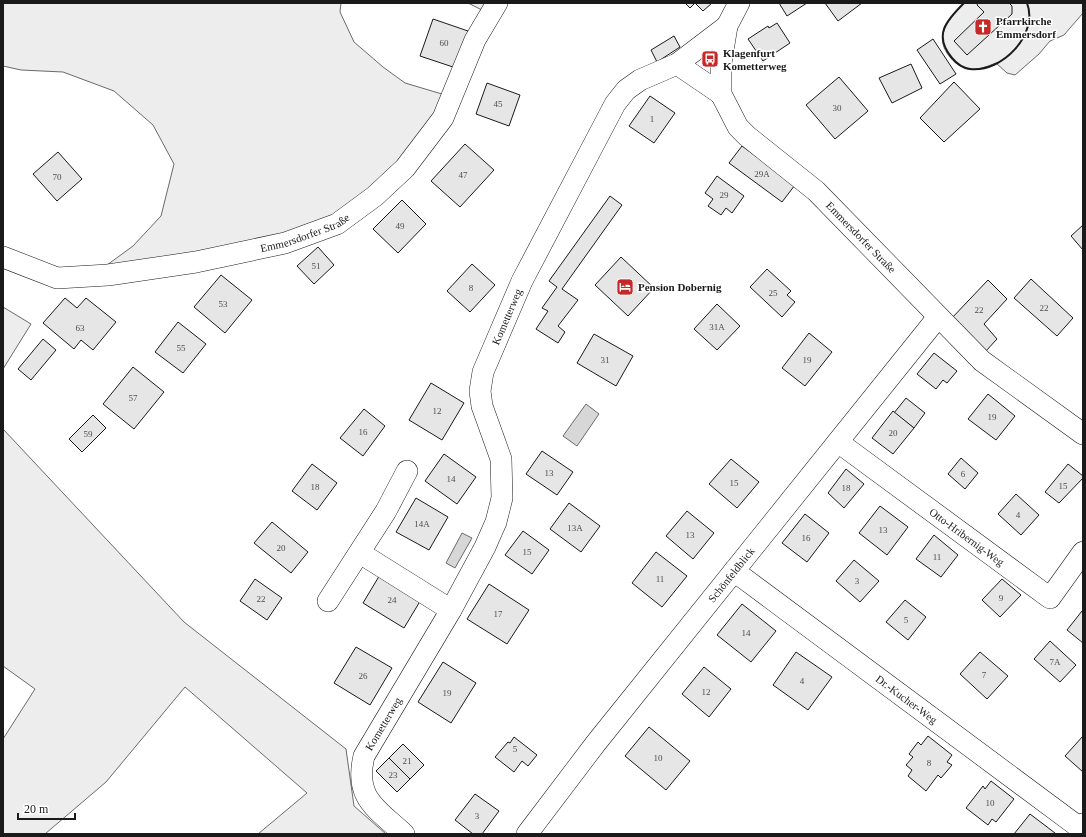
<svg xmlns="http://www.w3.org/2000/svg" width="1086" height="837" viewBox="0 0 1086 837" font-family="'Times New Roman',serif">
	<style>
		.green { fill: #ededed; stroke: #6a6a6a }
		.water { fill: #d7d7d7; stroke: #6a6a6a }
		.building { fill: #e6e6e6; stroke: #1a1a1a }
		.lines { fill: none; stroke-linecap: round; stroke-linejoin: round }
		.minor-casing { stroke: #1a1a1a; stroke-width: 22 }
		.minor { stroke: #fff; stroke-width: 21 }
		.wall { stroke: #1a1a1a; stroke-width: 2 }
		.labels { text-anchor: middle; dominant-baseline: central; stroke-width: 3; stroke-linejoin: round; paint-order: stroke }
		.number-label { font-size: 9px; fill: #4d4d4d }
		.poi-label { font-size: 11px; font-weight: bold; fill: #1a1a1a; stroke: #fff; text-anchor: start }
		.street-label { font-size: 11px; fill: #1a1a1a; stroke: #fff }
	</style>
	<rect width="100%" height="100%" fill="#fff"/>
	<g class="green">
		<polygon points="3,3 341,3 340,12 354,42 383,67 405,83 452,97 433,131 325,228 271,246 107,265 133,246 161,216 174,164 153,125 114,91 63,72 21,70 3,66"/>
		<polygon points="468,3 497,3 490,14"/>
		<path d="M 964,3 L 1083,3 L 1083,13 L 1064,35 L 1050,41 L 1039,54 L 1015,75 L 1007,73 L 996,63 C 988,66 977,71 968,69 C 954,66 939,48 943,34 C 946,22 955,12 964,3 Z"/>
		<polygon points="3,307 31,324 3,369"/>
		<polygon points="3,429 184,622 346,749 354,806 386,834 258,834 307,793 185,687 106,782 45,834 3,834 3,739 35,689 3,666"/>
	</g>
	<g class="water">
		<polygon points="586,404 599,414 577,446 563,436"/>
		<polygon points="462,533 472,538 455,568 446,563"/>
	</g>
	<g class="building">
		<polygon points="685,3 712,3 703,11 695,3 690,8"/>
		<polygon points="779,3 807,3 787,16"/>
		<polygon points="825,3 862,3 838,21"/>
		<polygon points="978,3 1009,3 1012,6 1012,14 967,55 954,41 984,12 977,5"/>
		<polygon points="433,19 468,31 456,68 420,56"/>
		<polygon points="777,23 790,43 763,61 748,39 768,26 769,28"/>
		<polygon points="674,36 680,47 657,62 651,50"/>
		<polygon points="933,39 956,74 940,84 917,50"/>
		<polygon points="911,64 922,88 892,103 879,78"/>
		<polygon points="839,77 868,111 835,139 806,105"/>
		<polygon points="954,82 980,109 944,142 920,118"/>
		<polygon points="487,83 520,95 509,126 476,114"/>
		<polygon points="650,96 675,113 654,143 629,126"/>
		<polygon points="465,144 494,170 460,207 431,181"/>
		<polygon points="742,146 795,185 782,202 729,163"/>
		<polygon points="58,152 82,179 57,201 33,174"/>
		<polygon points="717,176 744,196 732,213 726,208 721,215 708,206 713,199 705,193"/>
		<polygon points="610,196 622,205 562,289 578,300 558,326 565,332 558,343 536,329 548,311 542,308 557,287 549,281"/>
		<polygon points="402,200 426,224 398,253 373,229"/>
		<polygon points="1083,225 1083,250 1071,236"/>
		<polygon points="318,247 334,265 314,284 297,266"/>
		<polygon points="621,257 654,288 628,316 595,285"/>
		<polygon points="472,264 495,285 470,312 447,291"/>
		<polygon points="767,269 791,291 787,295 795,302 782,317 750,287"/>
		<polygon points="221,275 252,300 225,333 194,307"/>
		<polygon points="1031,279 1073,318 1057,336 1014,298"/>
		<polygon points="988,280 1007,299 984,324 997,339 985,352 950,320"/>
		<polygon points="65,298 77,308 86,298 116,322 93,350 81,340 74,349 43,323"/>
		<polygon points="717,304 740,326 717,350 694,329"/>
		<polygon points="178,322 206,344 183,373 155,352"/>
		<polygon points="809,333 832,352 805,386 782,368"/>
		<polygon points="594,334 633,356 616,386 577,363"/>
		<polygon points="43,339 56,350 31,380 18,369"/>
		<polygon points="934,353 957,371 947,383 943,380 936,389 917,374"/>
		<polygon points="133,367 164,392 134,429 103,404"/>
		<polygon points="431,383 464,403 442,440 409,420"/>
		<polygon points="988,394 1015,416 996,440 968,419"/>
		<polygon points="906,398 925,413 914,428 894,413"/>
		<polygon points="364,409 385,426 363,456 340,438"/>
		<polygon points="893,411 914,428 893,454 872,438"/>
		<polygon points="93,415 106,428 82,452 69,439"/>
		<polygon points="542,451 573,472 557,495 526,474"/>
		<polygon points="444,454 476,477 457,504 425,481"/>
		<polygon points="961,458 978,473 965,489 948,474"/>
		<polygon points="731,459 759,482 737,508 709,484"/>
		<polygon points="312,464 337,483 317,510 292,491"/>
		<polygon points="1068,464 1083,476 1083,478 1059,503 1045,492"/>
		<polygon points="846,469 864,484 844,508 828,493"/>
		<polygon points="1016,494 1039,515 1021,535 998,514"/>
		<polygon points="416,498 448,517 429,550 396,532"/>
		<polygon points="569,503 600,526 581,552 550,529"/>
		<polygon points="880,506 908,527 887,555 859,533"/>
		<polygon points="687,511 714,533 693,559 666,536"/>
		<polygon points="805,514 829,533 807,562 782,543"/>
		<polygon points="272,522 308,552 291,573 254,543"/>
		<polygon points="523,531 549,550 532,574 505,555"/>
		<polygon points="934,535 958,555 941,577 916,559"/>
		<polygon points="656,552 687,576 662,607 632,583"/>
		<polygon points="854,560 879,581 860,602 836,581"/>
		<polygon points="381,573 422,598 404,628 363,603"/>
		<polygon points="255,579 282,598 267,620 240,601"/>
		<polygon points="1002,579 1021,595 1000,617 982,600"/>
		<polygon points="489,584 529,610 507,644 467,619"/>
		<polygon points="905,600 926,617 908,640 886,622"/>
		<polygon points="742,604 776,631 751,662 717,635"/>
		<polygon points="1082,611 1083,612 1083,643 1067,630"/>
		<polygon points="1050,641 1076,665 1060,682 1034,659"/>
		<polygon points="356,647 392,668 370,705 334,683"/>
		<polygon points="796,652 832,677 808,710 773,685"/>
		<polygon points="980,652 1008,676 987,699 960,674"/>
		<polygon points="443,662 476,683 451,723 418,702"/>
		<polygon points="704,667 731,689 709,717 682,694"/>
		<polygon points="649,727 690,761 666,790 625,756"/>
		<polygon points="928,736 952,755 947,762 952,765 941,778 938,775 926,791 908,776 912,770 906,765 913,757 909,754 918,742 921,745"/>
		<polygon points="1083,736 1083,772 1065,756"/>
		<polygon points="514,737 537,755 528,766 522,761 514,772 495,757 508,742 510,743"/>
		<polygon points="403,744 424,765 410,779 389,758"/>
		<polygon points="389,758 410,779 397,792 376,771"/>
		<polygon points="991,781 1014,799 996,822 992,819 988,825 966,808 983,786 985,789"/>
		<polygon points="475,794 499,811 482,834 473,834 455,820"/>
		<polygon points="1030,814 1055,833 1055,834 1014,834"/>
	</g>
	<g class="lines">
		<g class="minor-casing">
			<g id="minor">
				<path id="s1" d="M 739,3 L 727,26 L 721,63 L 721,94 L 738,127 L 747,136 L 816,191 L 982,361 L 1083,434"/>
				<polyline points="677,64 721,94"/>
				<path id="s2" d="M 3,257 L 57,278 L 108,275 L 196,262 L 285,243 L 337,224 L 375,196 L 405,168 L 443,118 L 475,40 L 497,3"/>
				<path id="s3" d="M 838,442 L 1050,598 L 1083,552"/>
				<polyline points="360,553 451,610"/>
				<path id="s4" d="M 734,571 L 1080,828 L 1083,824"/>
				<polyline points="328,601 386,511 407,471"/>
				<path id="s5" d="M 404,834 C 376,808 354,798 364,756 L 451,610 L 485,547 L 496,522 L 502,498 L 501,459 L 482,406 L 480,391 L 483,372 L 522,281 L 615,104 L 626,90 L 640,80 L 677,64 L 727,26"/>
				<path id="s6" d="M 527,834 L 596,743 L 938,317"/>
			</g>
		</g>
		<use href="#minor" class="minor"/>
		<path class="wall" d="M 964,3 C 946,21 933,35 952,58 C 956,63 963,68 970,69 C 1002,73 1039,34 1027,3"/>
	</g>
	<defs>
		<g id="church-square" transform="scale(0.9)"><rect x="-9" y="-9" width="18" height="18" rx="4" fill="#c62828" stroke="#fff"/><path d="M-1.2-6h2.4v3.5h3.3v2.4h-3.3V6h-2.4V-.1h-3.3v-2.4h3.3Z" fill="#fff"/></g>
		<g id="bus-square" transform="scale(0.9)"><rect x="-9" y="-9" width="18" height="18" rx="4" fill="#c62828" stroke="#fff"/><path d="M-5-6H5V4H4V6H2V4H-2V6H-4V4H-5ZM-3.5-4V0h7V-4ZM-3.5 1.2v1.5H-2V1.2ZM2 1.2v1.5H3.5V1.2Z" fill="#fff"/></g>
		<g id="hotel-square" transform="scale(0.9)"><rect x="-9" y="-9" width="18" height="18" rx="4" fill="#c62828" stroke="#fff"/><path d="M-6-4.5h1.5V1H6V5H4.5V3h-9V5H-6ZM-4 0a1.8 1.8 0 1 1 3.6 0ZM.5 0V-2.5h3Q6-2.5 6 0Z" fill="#fff"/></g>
	</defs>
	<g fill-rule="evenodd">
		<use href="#church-square" x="983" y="27"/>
		<use href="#bus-square" x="710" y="59"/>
		<use href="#hotel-square" x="625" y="287"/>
	</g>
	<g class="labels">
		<g class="number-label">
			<text x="444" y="43">60</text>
			<text x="498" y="104">45</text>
			<text x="837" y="108">30</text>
			<text x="652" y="119">1</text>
			<text x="762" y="174">29A</text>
			<text x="463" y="175">47</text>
			<text x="57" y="177">70</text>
			<text x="724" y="195">29</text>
			<text x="400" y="226">49</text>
			<text x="316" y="266">51</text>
			<text x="471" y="288">8</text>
			<text x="773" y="293">25</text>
			<text x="223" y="304">53</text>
			<text x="1044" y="308">22</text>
			<text x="979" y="310">22</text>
			<text x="717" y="327">31A</text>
			<text x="80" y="328">63</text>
			<text x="181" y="348">55</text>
			<text x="605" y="360">31</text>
			<text x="807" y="360">19</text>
			<text x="133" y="398">57</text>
			<text x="437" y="411">12</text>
			<text x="992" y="417">19</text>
			<text x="363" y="432">16</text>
			<text x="893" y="433">20</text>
			<text x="88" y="434">59</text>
			<text x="549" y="473">13</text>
			<text x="963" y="474">6</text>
			<text x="451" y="479">14</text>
			<text x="734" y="483">15</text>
			<text x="1063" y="486">15</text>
			<text x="315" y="487">18</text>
			<text x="846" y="488">18</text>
			<text x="1018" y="515">4</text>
			<text x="422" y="524">14A</text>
			<text x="575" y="528">13A</text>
			<text x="883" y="530">13</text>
			<text x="690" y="535">13</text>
			<text x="806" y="538">16</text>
			<text x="281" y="548">20</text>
			<text x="527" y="552">15</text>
			<text x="937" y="557">11</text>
			<text x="660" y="579">11</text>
			<text x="857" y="581">3</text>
			<text x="1001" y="598">9</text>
			<text x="261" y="599">22</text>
			<text x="392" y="600">24</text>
			<text x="498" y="614">17</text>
			<text x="906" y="620">5</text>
			<text x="746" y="633">14</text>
			<text x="1055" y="662">7A</text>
			<text x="984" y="675">7</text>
			<text x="363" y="676">26</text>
			<text x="802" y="681">4</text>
			<text x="706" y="692">12</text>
			<text x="447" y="693">19</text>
			<text x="515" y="749">5</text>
			<text x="658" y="758">10</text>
			<text x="407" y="761">21</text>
			<text x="929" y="763">8</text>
			<text x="393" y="775">23</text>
			<text x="990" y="803">10</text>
			<text x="477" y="816">3</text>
		</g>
		<g class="poi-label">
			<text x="996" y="21">Pfarrkirche<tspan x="996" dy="13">Emmersdorf</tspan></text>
			<text x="723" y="53">Klagenfurt<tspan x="723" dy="13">Kometterweg</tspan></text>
			<text x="638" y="287">Pension Dobernig</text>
		</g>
		<g class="street-label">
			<text stroke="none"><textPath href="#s2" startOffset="311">Emmersdorfer Straße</textPath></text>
			<text stroke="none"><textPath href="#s1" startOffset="297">Emmersdorfer Straße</textPath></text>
			<text stroke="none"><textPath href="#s5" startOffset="578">Kometterweg</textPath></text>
			<text stroke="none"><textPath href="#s3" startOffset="160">Otto-Hribernig-Weg</textPath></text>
			<text stroke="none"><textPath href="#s6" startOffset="330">Schönfeldblick</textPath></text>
			<text stroke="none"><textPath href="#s4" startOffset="215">Dr.-Kucher-Weg</textPath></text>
			<text stroke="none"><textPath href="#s5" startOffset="132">Kometterweg</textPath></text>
		</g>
	</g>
	<rect width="1086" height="837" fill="none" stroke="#1a1a1a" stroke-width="8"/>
	<path d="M18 813v6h57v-6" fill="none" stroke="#1a1a1a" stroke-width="2"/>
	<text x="24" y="813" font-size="12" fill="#1a1a1a" stroke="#ffffff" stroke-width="3" paint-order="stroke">20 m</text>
</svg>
